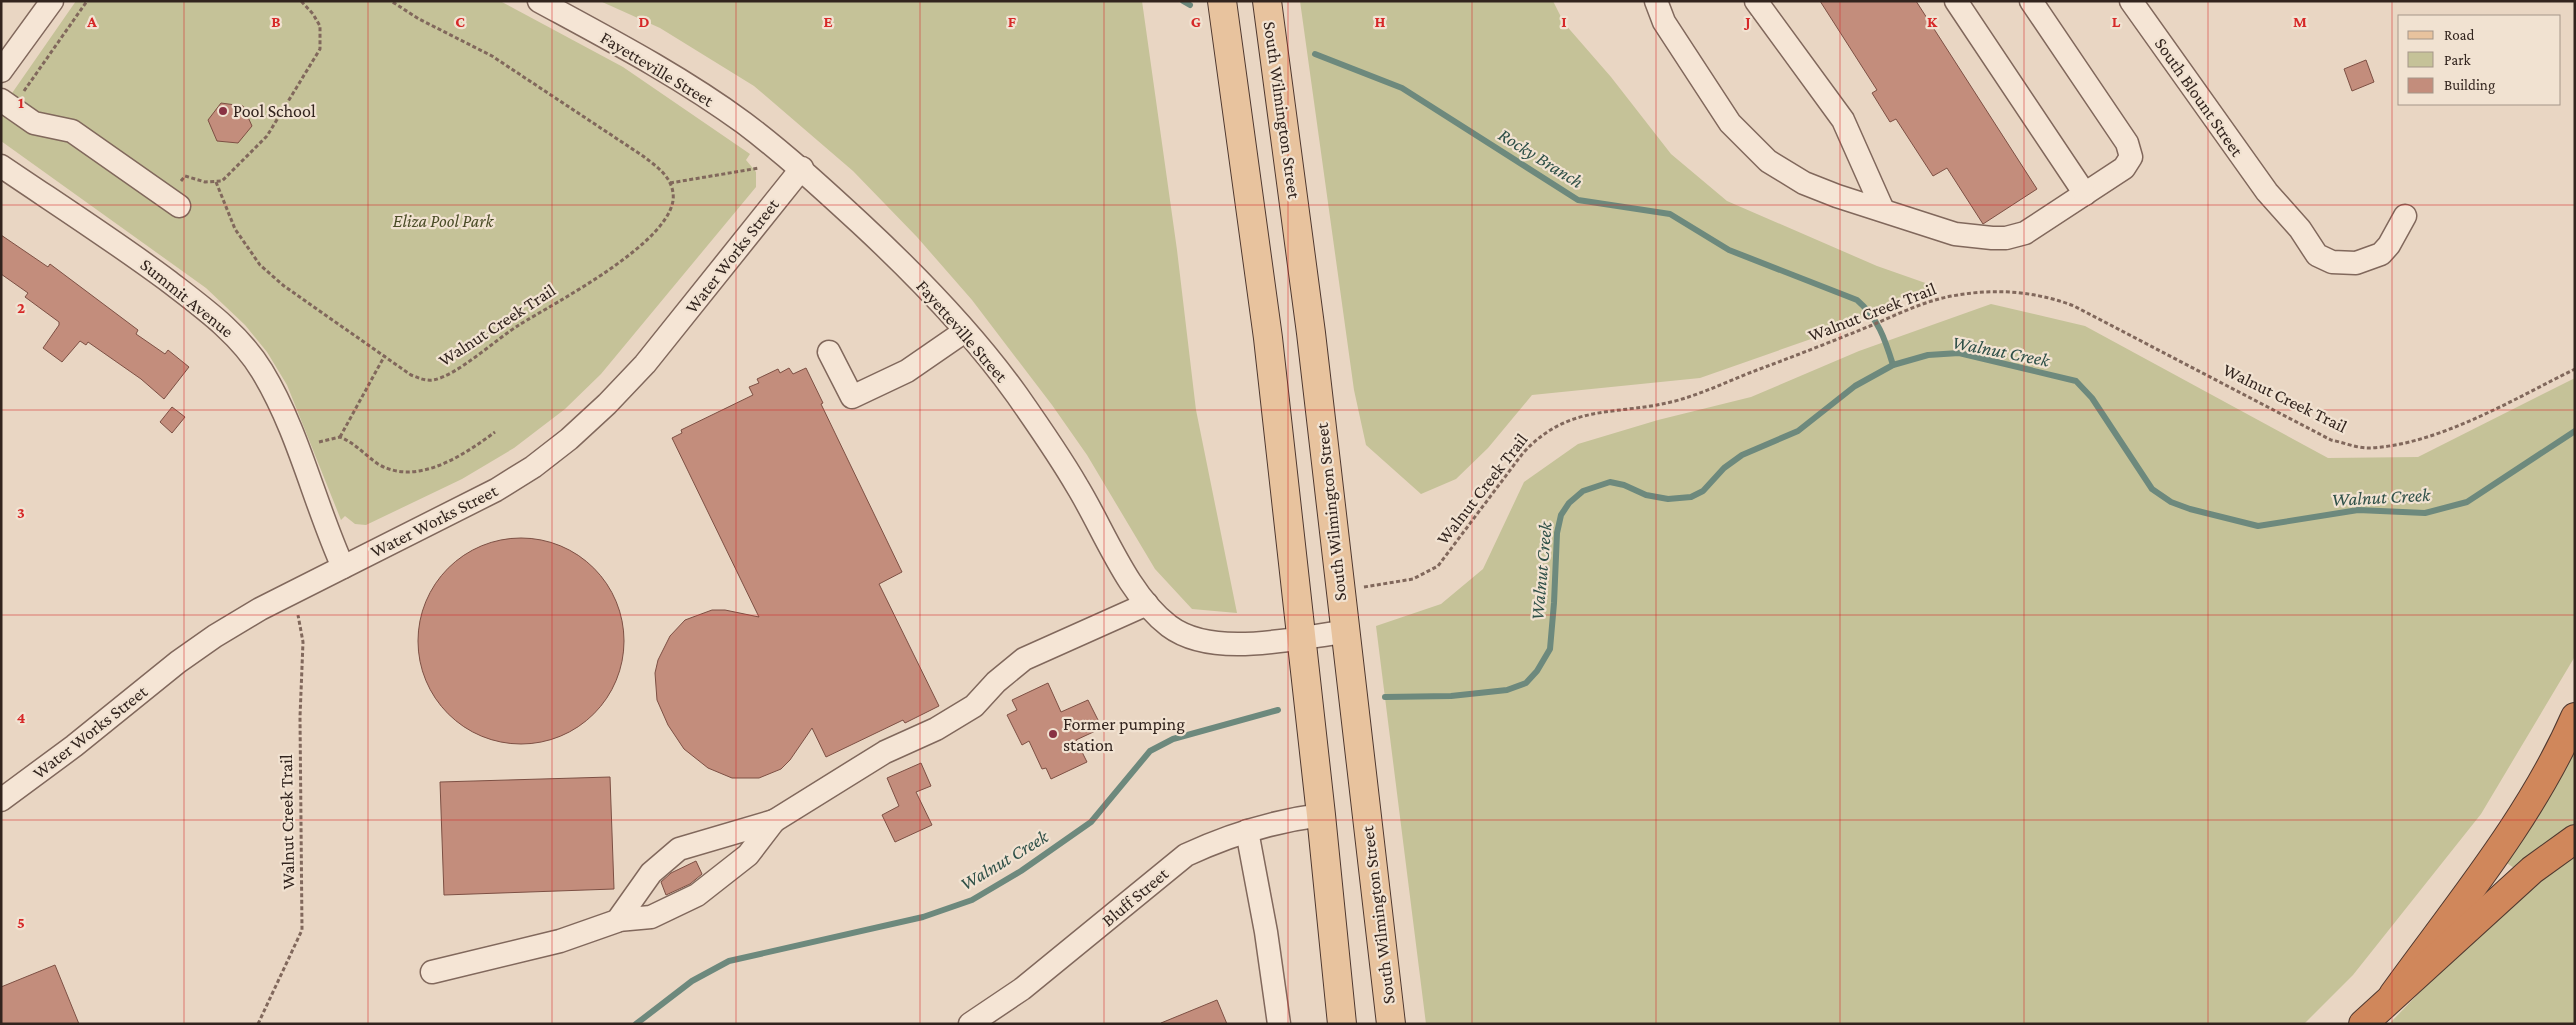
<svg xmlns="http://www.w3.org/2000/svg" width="2576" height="1025" viewBox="0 0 2576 1025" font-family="'Crimson Pro',serif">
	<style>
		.green { fill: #c5c298 }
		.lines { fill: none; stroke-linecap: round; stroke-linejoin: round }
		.stream { stroke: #6d897d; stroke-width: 6 }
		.building { fill: #c38d7c; stroke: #7d5044 }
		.minor-casing { stroke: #81685c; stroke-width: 25 }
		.major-casing { stroke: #4f382f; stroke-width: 30 }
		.highway-casing { stroke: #4f382f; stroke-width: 30 }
		.path { stroke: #81685c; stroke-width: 3; stroke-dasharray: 4 2.5; stroke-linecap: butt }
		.minor { stroke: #f5e5d5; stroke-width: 22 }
		.major { stroke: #e8c39e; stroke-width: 28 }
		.highway { stroke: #d0875b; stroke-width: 28 }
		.grid { fill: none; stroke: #d62828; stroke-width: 1; stroke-opacity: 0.55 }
		.poi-dot { fill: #893243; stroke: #f1e2d1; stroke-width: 2 }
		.labels { text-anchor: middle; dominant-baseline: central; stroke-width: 4.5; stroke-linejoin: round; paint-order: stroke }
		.street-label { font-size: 18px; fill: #32241e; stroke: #f1e2d1 }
		.poi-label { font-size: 18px; fill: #32241e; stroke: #f1e2d1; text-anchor: start }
		.park-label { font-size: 18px; font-style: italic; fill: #4a4c27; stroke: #f1e2d1 }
		.water-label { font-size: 19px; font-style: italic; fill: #2f5048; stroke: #f1e2d1 }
		.grid-label { font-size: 16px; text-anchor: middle; font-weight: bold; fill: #d62828; stroke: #f1e2d1; stroke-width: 4.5; stroke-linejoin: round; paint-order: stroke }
	</style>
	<rect width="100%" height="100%" fill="#e9d6c3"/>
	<g class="green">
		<polygon points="76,1 500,1 623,67 750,154 746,160 756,172 756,187 601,374 565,409 514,448 462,479 366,525 355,524 345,516 341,520 287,385 267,352 245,325 206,288 1,141 1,109"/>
		<polygon points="600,1 1142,1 1177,250 1196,410 1237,613 1192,609 1155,569 1087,455 1052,405 972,300 917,237 853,171 754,86 660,28"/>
		<polygon points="1300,1 1553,1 1564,23 1611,77 1671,154 1727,201 1877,266 1934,286 1811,339 1700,378 1532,395 1488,448 1456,479 1421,494 1366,445 1354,390"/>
		<polygon points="1991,304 2085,326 2328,458 2418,457 2575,378 2574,658 2481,814 2353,975 2304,1024 1426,1024 1376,626 1441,604 1483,569 1524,482 1578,444 1658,420 1751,397 1859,351"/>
		<polygon points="2575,750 2575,826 2514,868 2504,861"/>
		<polygon points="2575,849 2575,1024 2389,1024 2463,948"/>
	</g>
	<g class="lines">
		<g class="stream">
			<polyline points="1183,1 1190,5"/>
			<path d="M 1315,54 L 1402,88 L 1578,200 L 1670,214 L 1729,250 L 1857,300 C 1878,318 1885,339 1893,365"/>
			<polyline points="1385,697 1451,696 1507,690 1526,683 1537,671 1550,649 1554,603 1557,533 1561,515 1569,503 1583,491 1610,482 1624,485 1646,495 1668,499 1691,497 1703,491 1724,468 1742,455 1798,431 1855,386 1893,365 1928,355 1959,353 2076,381 2092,398 2152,489 2171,502 2190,509 2258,526 2358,510 2425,513 2467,502 2575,431"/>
			<polyline points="636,1024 692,981 729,961 923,917 972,900 1021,871 1091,822 1150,751 1173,739 1278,710"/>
		</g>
	</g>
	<g class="building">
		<polygon points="1820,1 1916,1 2037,189 1983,224 1947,168 1933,176 1896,119 1890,122 1872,93 1877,90"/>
		<polygon points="2366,60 2374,82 2352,91 2344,69"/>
		<polygon points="221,103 243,106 252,126 238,143 217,141 208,120"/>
		<polygon points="1,235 48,267 50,264 138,330 136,334 165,354 168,350 189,367 164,399 141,379 88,342 86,345 80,341 62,362 43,348 59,325 59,322 25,297 28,293 1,274"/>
		<polygon points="789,368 793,374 806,368 823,403 821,404 902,572 879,584 939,706 905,723 903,720 826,757 812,728 790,760 781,769 759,778 732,778 708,768 684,749 668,725 657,700 655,673 658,660 670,636 685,620 712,610 725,610 759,617 672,438 682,433 681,430 753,395 749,387 759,383 757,379 778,369 780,373"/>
		<polygon points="172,407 185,417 172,433 160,422"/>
		<circle cx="521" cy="641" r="103"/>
		<polygon points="1048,683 1061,712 1088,700 1102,728 1076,740 1087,762 1051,779 1046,768 1042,769 1029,741 1022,745 1007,715 1017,710 1012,700"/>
		<polygon points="921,763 931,786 916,792 932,825 895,842 882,815 899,806 887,778"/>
		<polygon points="610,777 614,889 444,895 440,782"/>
		<polygon points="696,861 702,874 690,884 666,895 661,882 671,873"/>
		<polygon points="55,965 79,1024 1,1024 1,987"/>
		<polygon points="1217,1000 1227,1024 1161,1024 1161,1023"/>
	</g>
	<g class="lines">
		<g class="minor-casing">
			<g id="minor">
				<path d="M 539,1 C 609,39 680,76 744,123 C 785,154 822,188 860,223 C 916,275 972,332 1017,395 C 1038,425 1059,455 1077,486 C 1104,530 1127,594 1169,626 C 1213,659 1294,638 1344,632"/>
				<polyline points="1656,1 1664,22 1730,123 1768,161 1804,183 1837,196 1955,234 1992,238 2006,238 2025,233 2124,168 2131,157 2127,143 2031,1"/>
				<polyline points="1756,1 1843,120 1883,210"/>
				<polyline points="1956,1 2085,194"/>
				<polyline points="2131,1 2267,192 2300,229 2317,255 2332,262 2356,263 2381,254 2389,245 2405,216"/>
				<polyline points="1,71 52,1"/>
				<polyline points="1,100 34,123 72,131 179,206"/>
				<path d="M 1,166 C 57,204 113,240 167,280 C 202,307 239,333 262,371 C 299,432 314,503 343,567"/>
				<polyline points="829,352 852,397 907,371 965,331"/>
				<polyline points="1,800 74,746 178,662 215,636 260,609 496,490 533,467 569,439 607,404 645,364 802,168"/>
				<polyline points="1247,831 1266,932 1279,1024"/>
				<polyline points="618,920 651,917 697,895 748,855 774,821"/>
				<polyline points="432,972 560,941 617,921 651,873 679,849 774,821 885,752 936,729 974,706 996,682 1024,659 1147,604"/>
				<path d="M 970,1024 L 1022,989 L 1186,855 C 1229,835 1274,821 1321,815"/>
			</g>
		</g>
		<g class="major-casing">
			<g id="major">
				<polyline points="1222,1 1268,338 1321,815 1342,1024"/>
				<polyline points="1267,1 1311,333 1391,1024"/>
			</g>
		</g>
		<g class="highway-casing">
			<g id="highway">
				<path d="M 2393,995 C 2457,906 2531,818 2575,717"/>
				<polyline points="2363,1024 2532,870 2575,839"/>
			</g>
		</g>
		<g class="path">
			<polyline points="24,91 87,1"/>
			<polyline points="181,181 185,176 205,182 222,181 267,136 320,49 320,26 313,14 301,1"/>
			<path d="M 216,182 L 235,229 L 260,265 L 284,286 L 411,375 C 419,378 425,381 433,380 C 457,376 496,339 519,325 C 552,304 680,239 673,193 C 671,176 656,166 643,156 L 492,56 L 419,19 L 391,1"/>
			<polyline points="670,183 759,168"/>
			<polyline points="340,437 385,355"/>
			<path d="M 319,442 L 340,437 C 355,443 365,455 378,464 C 417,487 464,455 495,432"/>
			<path d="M 1364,587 L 1413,579 L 1438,566 L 1523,453 C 1571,401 1618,417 1679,400 C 1706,392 1731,380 1757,370 C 1795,356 1833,341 1870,326 C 1896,315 1924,301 1952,296 C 1994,288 2035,291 2074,306 L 2331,440 C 2342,442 2356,448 2368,448 C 2436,446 2514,399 2575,369"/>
			<polyline points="258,1024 302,930 300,717 303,642 298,615"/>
		</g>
		<use href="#minor" class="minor"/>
		<use href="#major" class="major"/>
		<use href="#highway" class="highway"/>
	</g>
	<path class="grid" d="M 184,1 L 184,1024M 368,1 L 368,1024M 552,1 L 552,1024M 736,1 L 736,1024M 920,1 L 920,1024M 1104,1 L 1104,1024M 1288,1 L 1288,1024M 1472,1 L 1472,1024M 1656,1 L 1656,1024M 1840,1 L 1840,1024M 2024,1 L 2024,1024M 2208,1 L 2208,1024M 2392,1 L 2392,1024M 1,205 L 2575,205M 1,410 L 2575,410M 1,615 L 2575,615M 1,820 L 2575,820"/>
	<g class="poi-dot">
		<circle cx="223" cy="111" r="5"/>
		<circle cx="1053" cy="734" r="5"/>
	</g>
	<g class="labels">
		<g class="street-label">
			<text transform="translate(657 69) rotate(31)">Fayetteville Street</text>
			<text transform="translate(2199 97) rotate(55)">South Blount Street</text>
			<text transform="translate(1282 110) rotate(82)">South Wilmington Street</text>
			<text transform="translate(732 256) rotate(-52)">Water Works Street</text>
			<text transform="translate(187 298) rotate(39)">Summit Avenue</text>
			<text transform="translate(1872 312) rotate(-21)">Walnut Creek Trail</text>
			<text transform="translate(497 325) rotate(-33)">Walnut Creek Trail</text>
			<text transform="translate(962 331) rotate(49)">Fayetteville Street</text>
			<text transform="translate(2285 398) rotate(26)">Walnut Creek Trail</text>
			<text transform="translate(1482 489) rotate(-52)">Walnut Creek Trail</text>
			<text transform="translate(1331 512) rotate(-96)">South Wilmington Street</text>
			<text transform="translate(434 521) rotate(-27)">Water Works Street</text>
			<text transform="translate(90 732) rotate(-38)">Water Works Street</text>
			<text transform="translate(287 822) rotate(-91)">Walnut Creek Trail</text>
			<text transform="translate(1135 897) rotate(-40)">Bluff Street</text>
			<text transform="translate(1378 915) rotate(-97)">South Wilmington Street</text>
		</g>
		<g class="poi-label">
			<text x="233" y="111">Pool School</text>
			<text x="1063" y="724">Former pumping<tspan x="1063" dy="21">station</tspan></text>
		</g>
		<g class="park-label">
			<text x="443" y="221">Eliza Pool Park</text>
		</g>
		<g class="water-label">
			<text transform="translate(1541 158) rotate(32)">Rocky Branch</text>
			<text transform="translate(2001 351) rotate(11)">Walnut Creek</text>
			<text transform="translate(2381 497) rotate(-3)">Walnut Creek</text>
			<text transform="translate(1541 571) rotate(-85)">Walnut Creek</text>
			<text transform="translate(1004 860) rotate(-31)">Walnut Creek</text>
		</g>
	</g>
	<g class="grid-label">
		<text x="92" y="27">A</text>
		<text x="276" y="27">B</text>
		<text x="460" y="27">C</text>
		<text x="644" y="27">D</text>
		<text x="828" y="27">E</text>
		<text x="1012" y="27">F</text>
		<text x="1196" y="27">G</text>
		<text x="1380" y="27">H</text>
		<text x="1564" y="27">I</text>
		<text x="1748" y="27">J</text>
		<text x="1932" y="27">K</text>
		<text x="2116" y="27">L</text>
		<text x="2300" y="27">M</text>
		<text x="21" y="108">1</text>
		<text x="21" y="313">2</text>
		<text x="21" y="518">3</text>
		<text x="21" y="723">4</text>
		<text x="21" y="928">5</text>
	</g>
	<rect width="2576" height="1025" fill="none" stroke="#32241e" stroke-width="5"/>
	<rect x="2398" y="15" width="162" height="90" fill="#f1e2d1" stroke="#a59689"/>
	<rect x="2408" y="31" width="25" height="8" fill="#e8c39e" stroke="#a59689"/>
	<text x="2444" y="40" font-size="15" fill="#32241e">Road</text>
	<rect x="2408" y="52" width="25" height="15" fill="#c5c298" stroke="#a59689"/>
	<text x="2444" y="65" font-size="15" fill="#32241e">Park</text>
	<rect x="2408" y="78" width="25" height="15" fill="#c38d7c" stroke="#a59689"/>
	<text x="2444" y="90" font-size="15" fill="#32241e">Building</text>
</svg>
